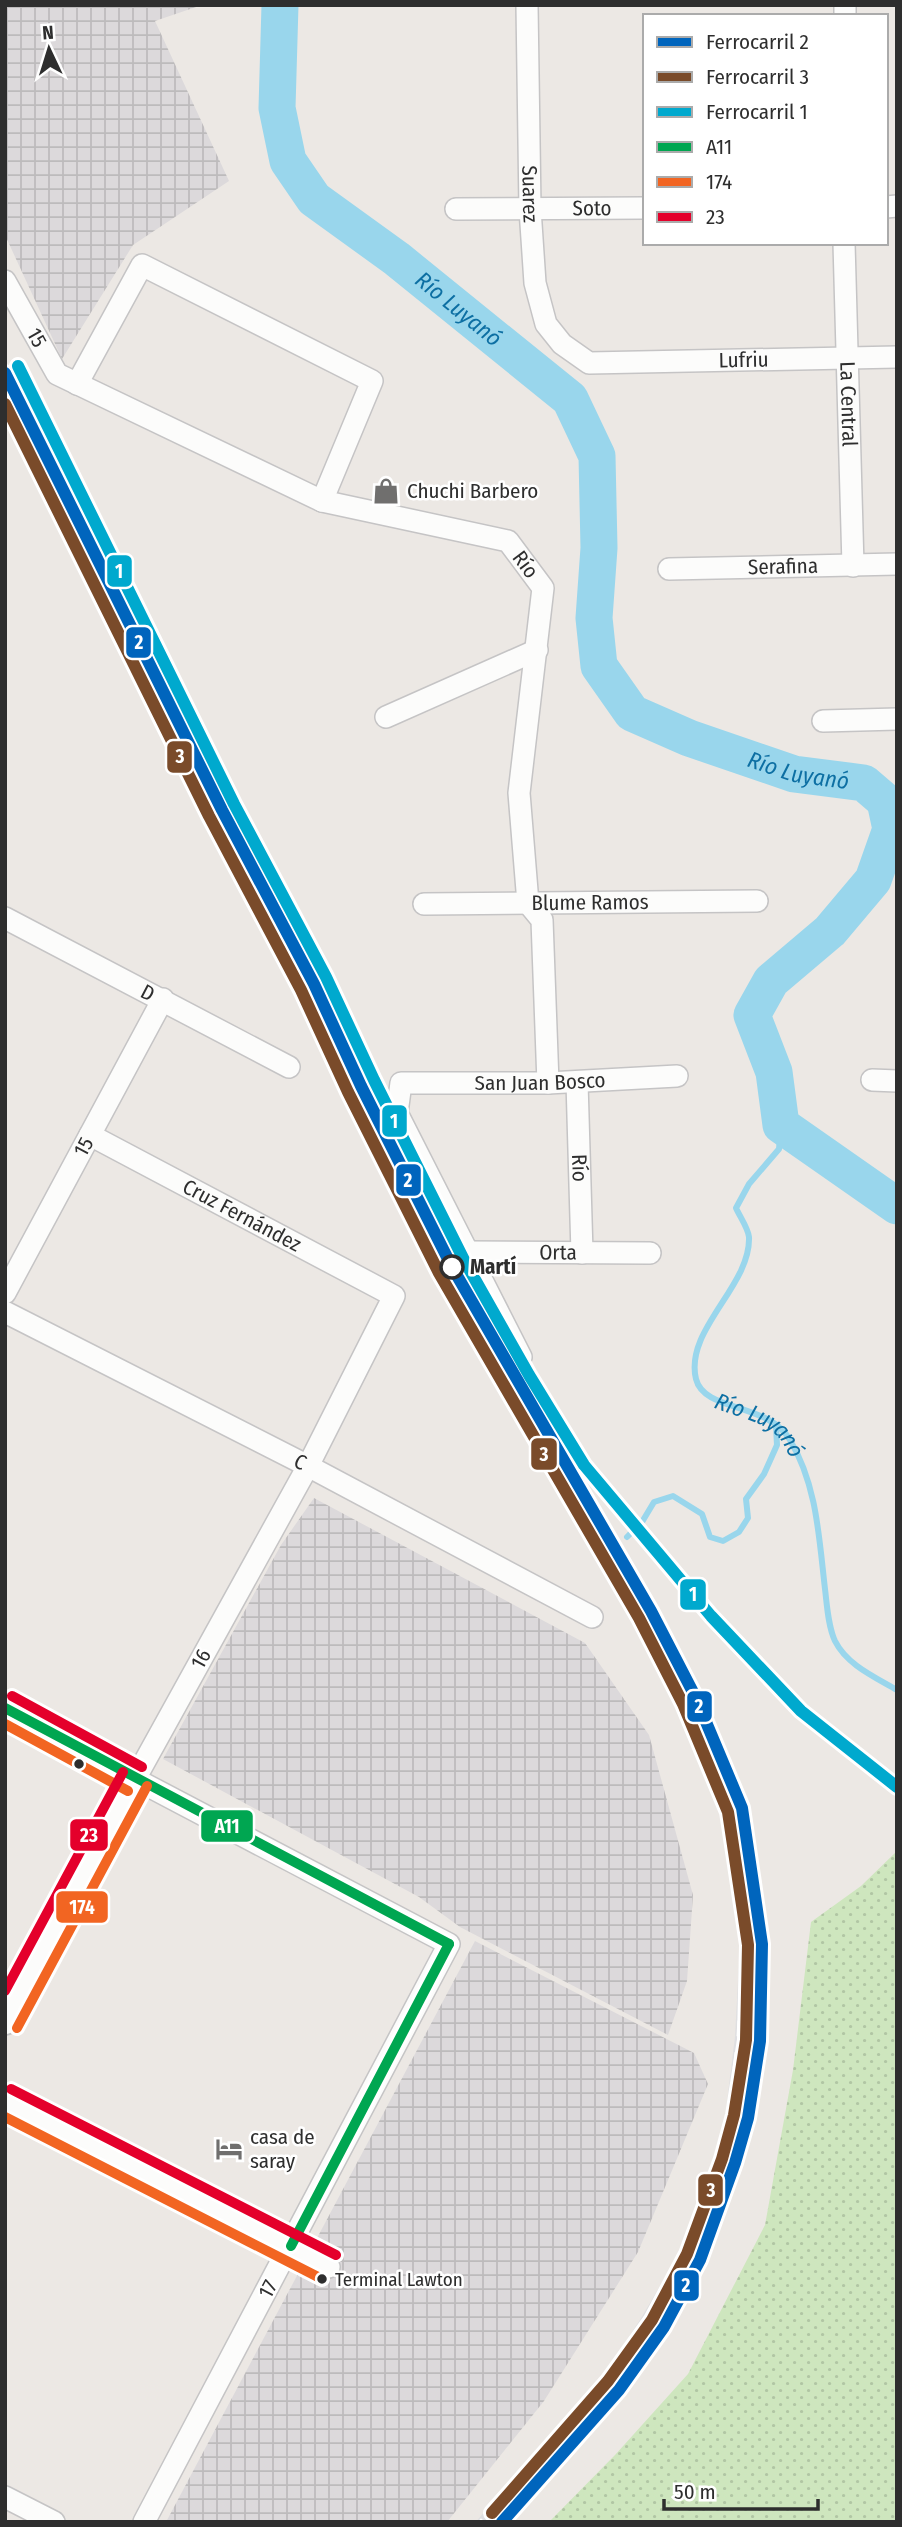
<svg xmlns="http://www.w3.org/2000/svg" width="902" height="2527" viewBox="0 0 902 2527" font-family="'Fira Sans Condensed',sans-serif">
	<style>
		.industrial { fill: url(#industrial-grid) }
		.green { fill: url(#green-dots) }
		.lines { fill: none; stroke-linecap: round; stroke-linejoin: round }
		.stream { stroke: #99d6ec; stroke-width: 6 }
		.river { stroke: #99d6ec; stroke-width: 37 }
		.minor-casing { stroke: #c5c4c5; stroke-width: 24 }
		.tertiary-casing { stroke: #c5c4c5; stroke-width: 30 }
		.minor { stroke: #fcfcfb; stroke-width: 21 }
		.tertiary { stroke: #fcfcfb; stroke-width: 26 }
		.rail-casing { stroke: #dfdfe1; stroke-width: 8 }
		.rail { stroke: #fff; stroke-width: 5; stroke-dasharray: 16; stroke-linecap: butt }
		.bus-1-casing { stroke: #fff; stroke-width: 16 }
		.bus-2-casing { stroke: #fff; stroke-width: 16 }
		.bus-3-casing { stroke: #fff; stroke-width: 16 }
		.bus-1 { stroke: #00a651; stroke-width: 10 }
		.bus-2 { stroke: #f26522; stroke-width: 10 }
		.bus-3 { stroke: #e4002b; stroke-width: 10 }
		.rail-1-casing { stroke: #fff; stroke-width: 18 }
		.rail-2-casing { stroke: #fff; stroke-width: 18 }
		.rail-3-casing { stroke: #fff; stroke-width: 18 }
		.rail-1 { stroke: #0065bd; stroke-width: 12 }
		.rail-2 { stroke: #7a4b2a; stroke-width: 12 }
		.rail-3 { stroke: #00a9ce; stroke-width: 12 }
		.stop-dot { fill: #fff; stroke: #2e2e2e; stroke-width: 3.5 }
		.bus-dot { fill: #2e2e2e; stroke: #fff; stroke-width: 2.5 }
		.labels { text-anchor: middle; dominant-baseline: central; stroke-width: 5; stroke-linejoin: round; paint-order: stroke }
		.bus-label { font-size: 19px; fill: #2e2e2e; stroke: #fff; text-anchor: start }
		.street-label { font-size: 21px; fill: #2e2e2e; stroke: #fff }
		.poi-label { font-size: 21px; fill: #2e2e2e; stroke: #fff; text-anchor: start }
		.stop-label { font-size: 21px; font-weight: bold; fill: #2e2e2e; stroke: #fff; text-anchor: start }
		.water-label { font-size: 23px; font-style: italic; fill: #0d6fa3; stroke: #fff }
		.line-badge { stroke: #fff; stroke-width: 2.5 }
		.badge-label { font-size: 19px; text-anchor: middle; font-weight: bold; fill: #fff }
	</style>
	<defs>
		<pattern id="industrial-grid" width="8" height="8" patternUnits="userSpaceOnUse" patternTransform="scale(1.75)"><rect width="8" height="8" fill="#dcd9db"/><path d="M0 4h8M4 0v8" fill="none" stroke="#bdbbbc"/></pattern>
		<pattern id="green-dots" width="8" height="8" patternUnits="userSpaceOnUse" patternTransform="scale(1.75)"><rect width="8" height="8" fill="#cee6be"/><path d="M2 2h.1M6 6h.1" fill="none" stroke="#b1c6a4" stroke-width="1.8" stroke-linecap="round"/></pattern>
	</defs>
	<rect width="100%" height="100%" fill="#ece8e4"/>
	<g class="industrial">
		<polygon points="5,5 202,5 155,21 229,181 133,245 62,359 5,235"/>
		<polygon points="314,1498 585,1643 649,1735 693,1895 687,1981 668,2035 460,1927 419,1897 163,1759 281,1545"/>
		<polygon points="475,1941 694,2053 708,2084 638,2252 544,2401 447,2522 166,2522"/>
	</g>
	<polygon class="green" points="897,1851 897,2522 549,2522 615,2455 688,2374 765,2225 793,2070 811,1922 861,1886"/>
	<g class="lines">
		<g class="stream">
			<path id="s1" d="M 781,1125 L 779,1149 L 749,1184 L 736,1208 C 740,1217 748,1228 749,1237 C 751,1286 684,1330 696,1379 C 704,1412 768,1402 790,1440 C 817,1485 819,1538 825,1589 C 827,1605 828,1626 835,1641 C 847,1665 875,1677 897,1690"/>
			<polyline points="627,1537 642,1522 654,1502 673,1496 702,1514 710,1537 723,1541 739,1532 748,1518 746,1499 764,1474 777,1445 776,1426"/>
		</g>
		<path class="river" id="s2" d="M 280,5 L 277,108 L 288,161 L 314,199 L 397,259 L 570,399 L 597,456 L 599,548 L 594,618 L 599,666 L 632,713 L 689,738 L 794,774 L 864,783 L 885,801 L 891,829 L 873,880 L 830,931 L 771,981 L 752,1015 L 774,1072 L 781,1125 L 897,1206"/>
		<g class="minor-casing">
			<g id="minor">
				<path id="s3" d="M 527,5 L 530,209 L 535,283 L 546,324 L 562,344 L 589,363 L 897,357"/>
				<polyline points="845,16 845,5"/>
				<polyline points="886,207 897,206"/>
				<path id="s4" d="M 456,209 L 645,208"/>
				<path id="s5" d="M 844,243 L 853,566"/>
				<path id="s6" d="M 5,281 L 57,374 L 322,501 L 508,541 L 543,588 L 519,793 L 528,903 L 542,920 L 548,1083"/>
				<polyline points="77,384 142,265 372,381 322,501"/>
				<path id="s7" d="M 669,569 L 897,564"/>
				<polyline points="386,717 537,650"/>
				<polyline points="823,721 897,719"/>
				<path id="s8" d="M 424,904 L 757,901"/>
				<path id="s9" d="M 5,918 L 289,1067"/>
				<polyline points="872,1080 897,1081"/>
				<path id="s10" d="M 577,1082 L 582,1253"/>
				<path id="s11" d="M 90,1135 L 394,1296 L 308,1466 L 135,1779 L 449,1944 L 144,2522"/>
				<path id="s12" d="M 467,1252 L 650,1253"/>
				<path id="s13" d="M 5,1293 L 163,999"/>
				<path id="s14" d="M 5,1312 L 308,1466 L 592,1617"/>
				<path id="s15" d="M 521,1357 L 397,1113 L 401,1083 L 548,1083 L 677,1076"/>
				<polyline points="5,2101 291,2246 329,2267"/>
				<polyline points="5,2497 54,2522"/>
			</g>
		</g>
		<g class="tertiary-casing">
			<polyline id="tertiary" points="5,1708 135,1779 5,2021"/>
		</g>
		<use href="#minor" class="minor"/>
		<use href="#tertiary" class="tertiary"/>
		<g class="rail-casing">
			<polyline id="rail" points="5,406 215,838 311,1014 433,1263 640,1615 695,1730 727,1813 741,1882 744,1944 739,2037 728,2126 714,2177 678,2263 644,2321 606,2379 481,2522"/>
		</g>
		<use href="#rail" class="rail"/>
		<g class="bus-1-casing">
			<g id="bus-1">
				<polyline points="5,1708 449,1944"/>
				<polyline points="291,2246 449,1944"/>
			</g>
		</g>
		<g class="bus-2-casing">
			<g id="bus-2">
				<polyline points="5,1724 128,1791"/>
				<polyline points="17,2028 147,1786"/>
				<polyline points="5,2117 322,2279"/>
			</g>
		</g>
		<g class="bus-3-casing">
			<g id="bus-3">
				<polyline points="12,1696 142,1767"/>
				<polyline points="5,1991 123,1772"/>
				<polyline points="11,2089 336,2255"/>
			</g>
		</g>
		<use href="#bus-1" class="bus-1"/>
		<use href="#bus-2" class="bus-2"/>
		<use href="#bus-3" class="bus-3"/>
		<g class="rail-1-casing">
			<polyline id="rail-1" points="5,373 222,810 314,984 361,1086 452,1267 651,1611 696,1698 742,1808 762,1944 760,2041 748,2118 735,2163 700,2260 664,2327 619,2390 502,2522"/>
		</g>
		<g class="rail-2-casing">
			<polyline id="rail-2" points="5,404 209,816 301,990 348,1092 439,1273 639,1618 683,1704 728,1812 748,1945 746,2040 734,2115 722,2159 687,2254 652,2320 608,2381 492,2513"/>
		</g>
		<g class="rail-3-casing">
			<polyline id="rail-3" points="18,366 234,804 326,977 374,1080 464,1260 529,1375 584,1465 711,1616 801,1711 897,1787"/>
		</g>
		<use href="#rail-1" class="rail-1"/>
		<use href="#rail-2" class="rail-2"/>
		<use href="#rail-3" class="rail-3"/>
	</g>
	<defs>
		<g id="shop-bare" transform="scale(2.1)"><path d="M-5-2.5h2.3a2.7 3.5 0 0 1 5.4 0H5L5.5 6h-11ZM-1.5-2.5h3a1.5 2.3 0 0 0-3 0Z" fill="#706f6e" stroke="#fff" stroke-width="2.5" paint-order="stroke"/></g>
		<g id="hotel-bare" transform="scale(2.1)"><path d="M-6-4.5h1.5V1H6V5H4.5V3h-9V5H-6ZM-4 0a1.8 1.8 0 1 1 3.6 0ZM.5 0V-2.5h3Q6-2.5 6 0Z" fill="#706f6e" stroke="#fff" stroke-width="2.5" paint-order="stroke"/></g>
	</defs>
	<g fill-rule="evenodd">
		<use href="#shop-bare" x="386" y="491"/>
		<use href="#hotel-bare" x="229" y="2149"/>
	</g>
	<circle class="stop-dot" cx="452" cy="1267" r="11"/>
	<g class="bus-dot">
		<circle cx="79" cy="1764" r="6"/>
		<circle cx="322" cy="2279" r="6"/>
	</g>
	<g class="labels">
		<g class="bus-label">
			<text x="335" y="2279">Terminal Lawton</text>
		</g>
		<g class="street-label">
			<text stroke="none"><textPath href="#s3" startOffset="189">Suarez</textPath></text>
			<text stroke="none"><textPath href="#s4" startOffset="136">Soto</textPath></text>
			<text stroke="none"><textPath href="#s6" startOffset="65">15</textPath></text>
			<text stroke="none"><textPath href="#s3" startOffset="534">Lufriu</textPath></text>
			<text stroke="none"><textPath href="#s5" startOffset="161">La Central</textPath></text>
			<text stroke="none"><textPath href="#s6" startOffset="620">Río</textPath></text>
			<text stroke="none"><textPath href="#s7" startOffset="114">Serafina</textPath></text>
			<text stroke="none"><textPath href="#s8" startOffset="166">Blume Ramos</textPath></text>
			<text stroke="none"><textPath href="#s9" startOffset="161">D</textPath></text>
			<text stroke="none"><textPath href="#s15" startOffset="443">San Juan Bosco</textPath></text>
			<text stroke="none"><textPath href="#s13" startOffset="166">15</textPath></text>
			<text stroke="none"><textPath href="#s10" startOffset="86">Río</textPath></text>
			<text stroke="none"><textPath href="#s11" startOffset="172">Cruz Fernández</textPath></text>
			<text stroke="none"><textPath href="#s12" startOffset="91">Orta</textPath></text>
			<text stroke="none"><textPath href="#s14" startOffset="331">C</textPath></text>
			<text transform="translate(201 1659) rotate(-61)">16</text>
			<text transform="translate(268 2289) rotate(-62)">17</text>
		</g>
		<g class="poi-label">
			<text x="407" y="491">Chuchi Barbero</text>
			<text x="250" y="2137">casa de<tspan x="250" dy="24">saray</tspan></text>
		</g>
		<g class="stop-label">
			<text x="470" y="1267">Martí</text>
		</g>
		<g class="water-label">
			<text stroke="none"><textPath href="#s2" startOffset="385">Río Luyanó</textPath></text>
			<text stroke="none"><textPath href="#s2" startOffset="1036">Río Luyanó</textPath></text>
			<text stroke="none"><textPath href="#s1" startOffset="366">Río Luyanó</textPath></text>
		</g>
	</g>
	<g class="line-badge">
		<rect x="106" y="554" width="27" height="34" rx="7" fill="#00a9ce"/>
		<rect x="125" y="626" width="27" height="33" rx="7" fill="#0065bd"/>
		<rect x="166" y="740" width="27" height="34" rx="7" fill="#7a4b2a"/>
		<rect x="381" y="1104" width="27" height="34" rx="7" fill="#00a9ce"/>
		<rect x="395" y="1163" width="27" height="34" rx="7" fill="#0065bd"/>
		<rect x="530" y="1437" width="28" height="34" rx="7" fill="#7a4b2a"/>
		<rect x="679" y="1578" width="28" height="33" rx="7" fill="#00a9ce"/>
		<rect x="686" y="1690" width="27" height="33" rx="7" fill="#0065bd"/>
		<rect x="200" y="1809" width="54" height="34" rx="7" fill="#00a651"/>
		<rect x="69" y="1818" width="40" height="34" rx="7" fill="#e4002b"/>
		<rect x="55" y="1890" width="54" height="34" rx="7" fill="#f26522"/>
		<rect x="697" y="2173" width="27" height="34" rx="7" fill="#7a4b2a"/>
		<rect x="673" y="2269" width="27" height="33" rx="7" fill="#0065bd"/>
	</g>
	<g class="badge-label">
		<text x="119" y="578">1</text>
		<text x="139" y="649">2</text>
		<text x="180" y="763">3</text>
		<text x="394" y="1128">1</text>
		<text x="408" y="1187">2</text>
		<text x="544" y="1461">3</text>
		<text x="693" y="1601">1</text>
		<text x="699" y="1713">2</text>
		<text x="227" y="1833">A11</text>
		<text x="89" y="1842">23</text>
		<text x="82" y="1914">174</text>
		<text x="711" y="2197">3</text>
		<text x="686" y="2292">2</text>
	</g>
	<rect width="902" height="2527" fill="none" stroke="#2e2e2e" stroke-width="14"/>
	<rect x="643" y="14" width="245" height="231" fill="#ffffff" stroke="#ababab" stroke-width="2"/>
	<rect x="657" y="37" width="35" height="10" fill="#0065bd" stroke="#ababab" stroke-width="2"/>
	<text x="706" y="49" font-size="21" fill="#2e2e2e">Ferrocarril 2</text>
	<rect x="657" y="72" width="35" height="10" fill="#7a4b2a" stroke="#ababab" stroke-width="2"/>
	<text x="706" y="84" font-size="21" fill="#2e2e2e">Ferrocarril 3</text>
	<rect x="657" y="107" width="35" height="10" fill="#00a9ce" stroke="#ababab" stroke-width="2"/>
	<text x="706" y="119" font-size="21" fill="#2e2e2e">Ferrocarril 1</text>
	<rect x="657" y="142" width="35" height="10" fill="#00a651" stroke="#ababab" stroke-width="2"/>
	<text x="706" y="154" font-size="21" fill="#2e2e2e">A11</text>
	<rect x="657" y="177" width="35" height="10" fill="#f26522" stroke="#ababab" stroke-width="2"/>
	<text x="706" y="189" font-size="21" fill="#2e2e2e">174</text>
	<rect x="657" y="212" width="35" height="10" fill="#e4002b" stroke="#ababab" stroke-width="2"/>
	<text x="706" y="224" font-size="21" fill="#2e2e2e">23</text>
	<g transform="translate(49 49) rotate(356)" stroke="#ffffff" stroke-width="5" paint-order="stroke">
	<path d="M0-5L12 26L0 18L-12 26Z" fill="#2e2e2e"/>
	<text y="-10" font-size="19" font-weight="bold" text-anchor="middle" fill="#2e2e2e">N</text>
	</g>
	<path d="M664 2499v10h154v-10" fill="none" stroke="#2e2e2e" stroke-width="3.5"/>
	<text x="674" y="2499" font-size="21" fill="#2e2e2e" stroke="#ffffff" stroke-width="5" paint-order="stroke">50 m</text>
</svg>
